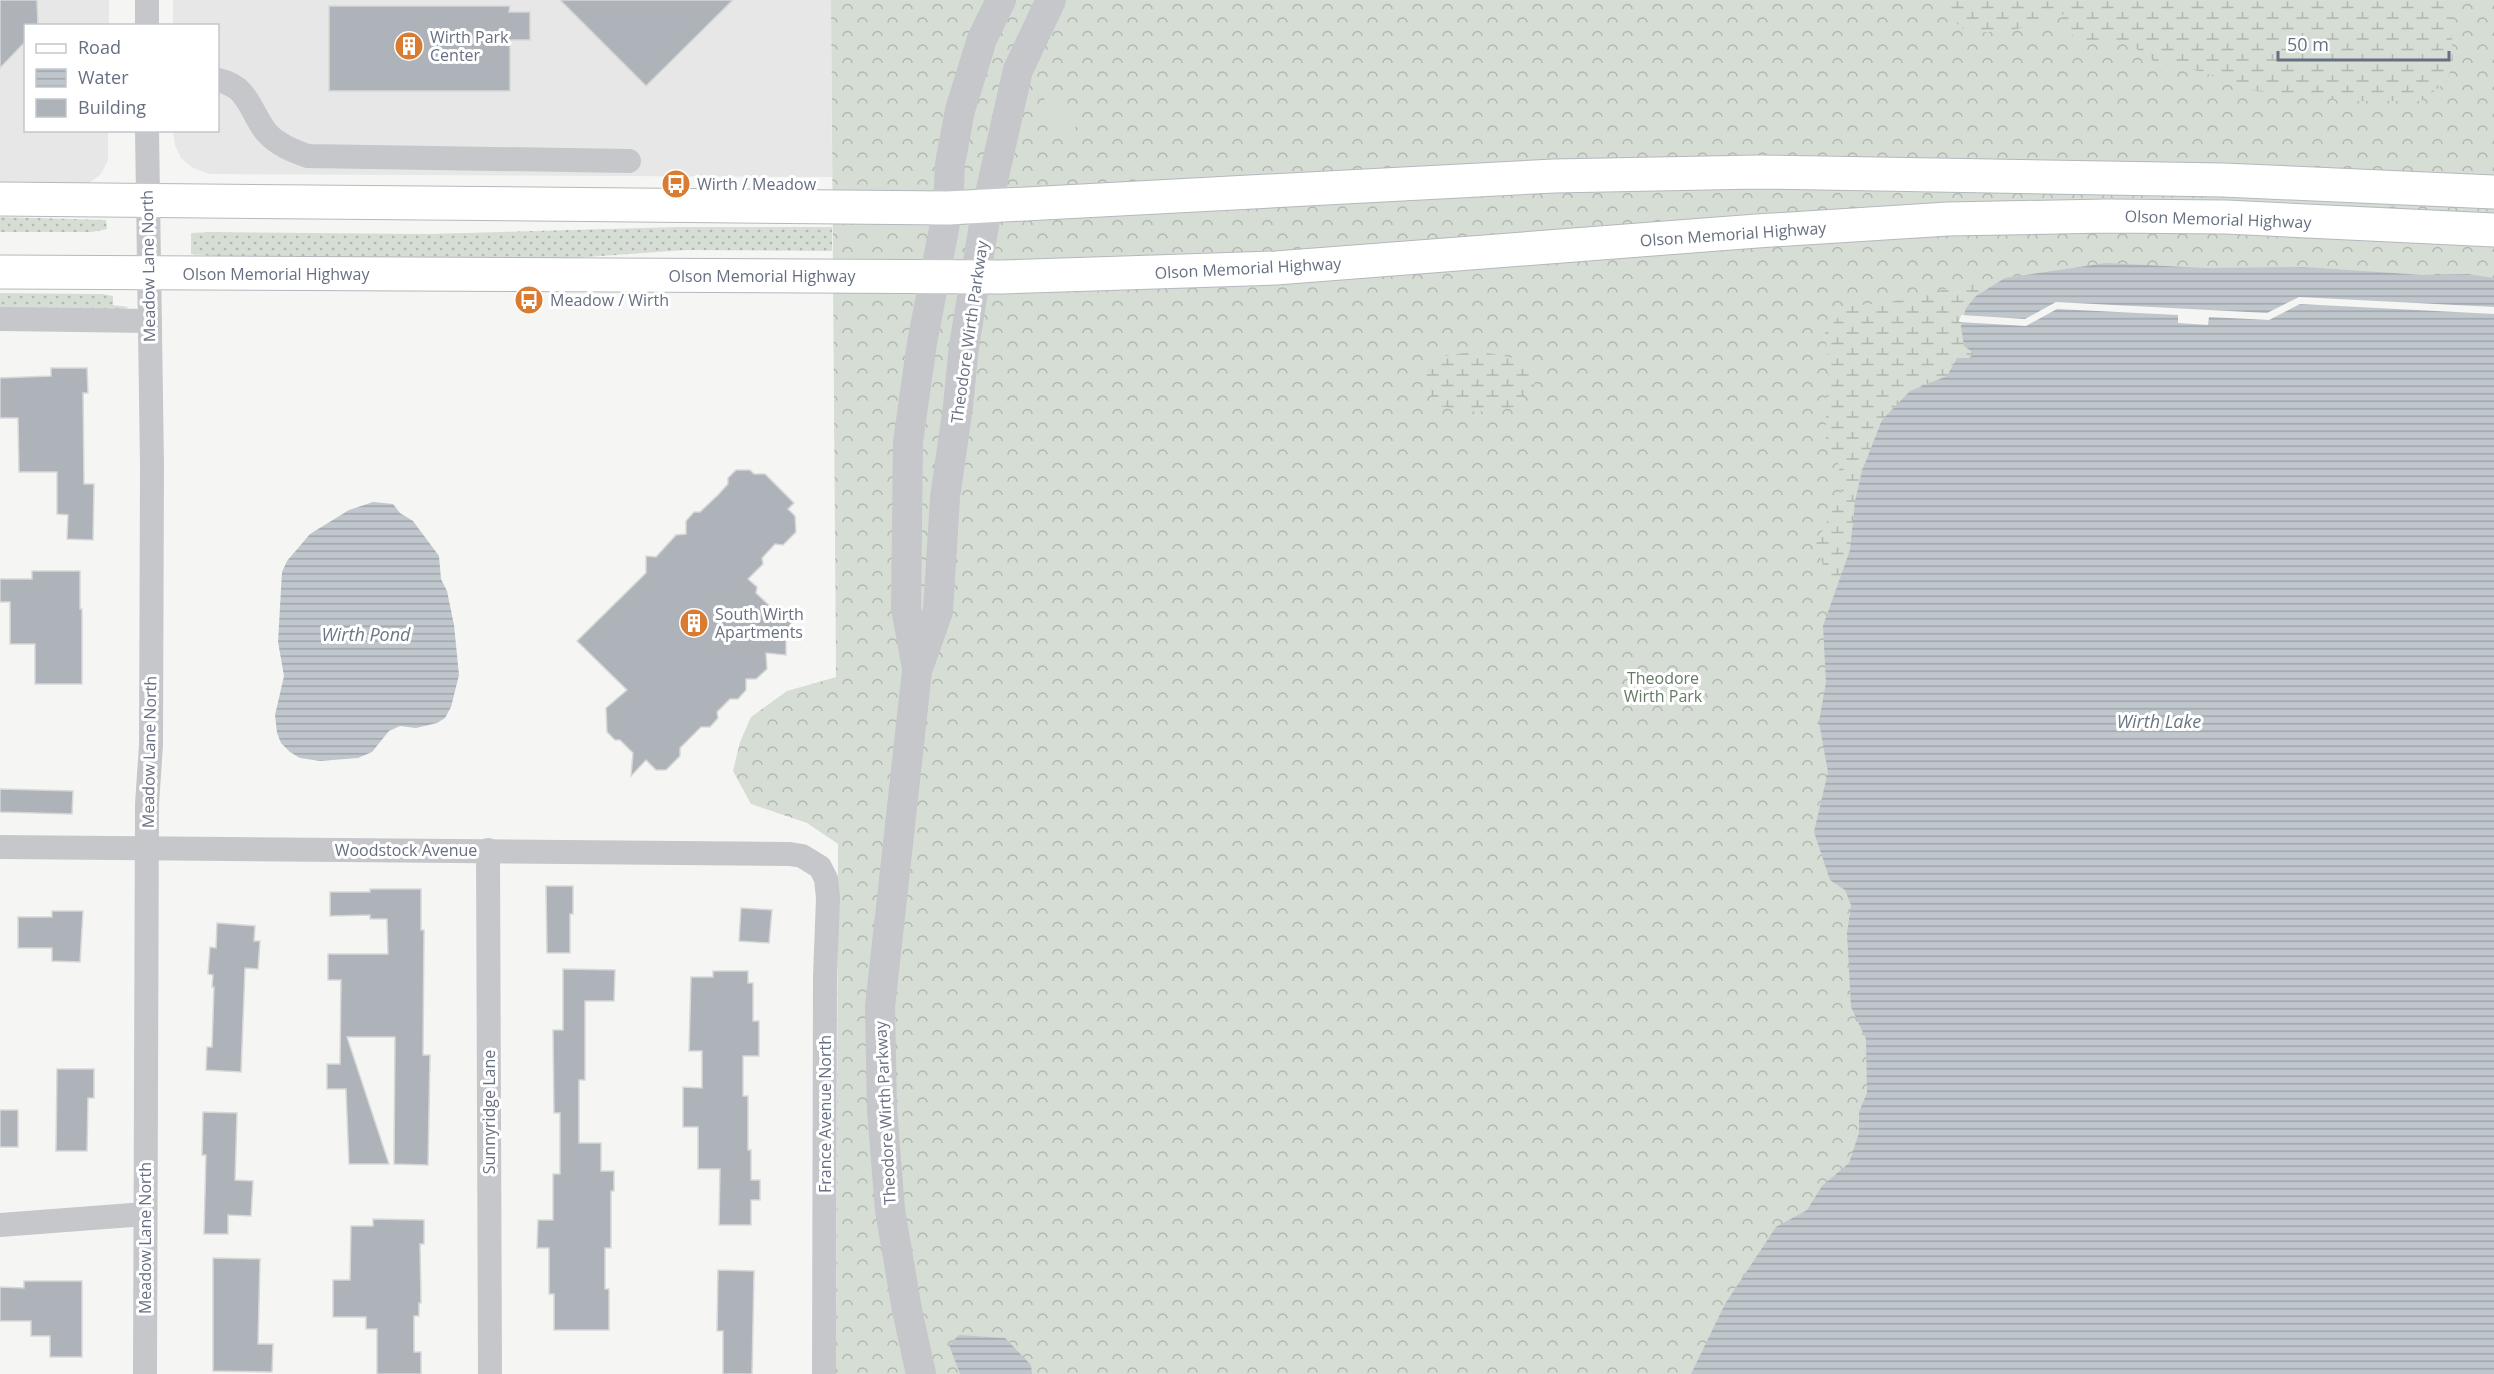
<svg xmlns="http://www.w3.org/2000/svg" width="2494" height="1374" viewBox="0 0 2494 1374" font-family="'Open Sans',sans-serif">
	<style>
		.built { fill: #e6e7e6 }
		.grass { fill: url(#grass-dots) }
		.forest { fill: url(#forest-crowns) }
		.wetland { fill: url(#wetland-marsh) }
		.garden { fill: #d6ddd4 }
		.water { fill: url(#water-rules) }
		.pier { fill: #f5f6f3 }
		.building { fill: #aeb2b9; stroke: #d7d8d6; stroke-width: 1.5 }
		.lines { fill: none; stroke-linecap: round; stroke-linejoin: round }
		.primary-casing { stroke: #b5b8bc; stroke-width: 35 }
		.minor { stroke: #c5c7cb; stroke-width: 24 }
		.tertiary { stroke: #c5c7cb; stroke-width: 30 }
		.primary { stroke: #fff; stroke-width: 33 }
		.labels { text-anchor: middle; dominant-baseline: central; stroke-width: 6; stroke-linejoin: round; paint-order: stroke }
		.poi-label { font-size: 16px; fill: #677082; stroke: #fff; text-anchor: start }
		.street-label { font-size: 16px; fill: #677082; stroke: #fff }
		.park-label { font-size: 16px; fill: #657a65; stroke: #fff }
		.water-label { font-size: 18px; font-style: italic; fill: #687785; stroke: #fff }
	</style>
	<defs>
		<pattern id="grass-dots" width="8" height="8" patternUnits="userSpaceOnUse" patternTransform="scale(1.5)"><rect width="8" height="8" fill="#d6ddd4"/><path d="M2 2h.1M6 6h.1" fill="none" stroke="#b1b8b1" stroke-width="1.8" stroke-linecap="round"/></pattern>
		<pattern id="forest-crowns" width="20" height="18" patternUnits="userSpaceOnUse" patternTransform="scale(1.5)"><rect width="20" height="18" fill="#d6ddd4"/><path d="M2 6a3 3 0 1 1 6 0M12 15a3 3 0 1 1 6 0" fill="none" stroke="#b1b8b1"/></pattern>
		<pattern id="wetland-marsh" width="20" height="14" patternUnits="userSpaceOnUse" patternTransform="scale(1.5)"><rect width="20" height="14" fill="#d6ddd4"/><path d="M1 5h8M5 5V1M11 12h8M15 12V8" fill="none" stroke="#b1b8b1"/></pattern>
		<pattern id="water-rules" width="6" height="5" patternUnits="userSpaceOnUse" patternTransform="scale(1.5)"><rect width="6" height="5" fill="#bfc6cc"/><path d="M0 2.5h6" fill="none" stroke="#9fa5ab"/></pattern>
	</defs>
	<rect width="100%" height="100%" fill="#f5f6f3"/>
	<g class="built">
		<polygon points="0,0 109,0 109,25 26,26 26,130 108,131 108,160 101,174 89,183 0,185"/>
		<polygon points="173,0 831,0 832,177 209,174 193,168 181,158 175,145 173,131 218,130 218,26 173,25"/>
	</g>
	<g class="grass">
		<polygon points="0,217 106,220 107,229 92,232 0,232"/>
		<polygon points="677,227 832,227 832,251 686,250 545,260 245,259 191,254 191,233 209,232 428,234"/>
		<polygon points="0,293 102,294 113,296 113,305 129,307 122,310 0,308"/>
	</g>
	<polygon class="forest" points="831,0 2494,0 2494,1374 836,1374 838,844 807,823 751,804 733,771 740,742 751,717 787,691 836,677"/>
	<g class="wetland">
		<path d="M 1946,0 L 2450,0 L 2453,65 L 2446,82 L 2421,101 L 2348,101 L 2297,94 L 2240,90 L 2204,72 L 2155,62 L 2127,42 L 2076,42 L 2060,9 C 2057,12 2054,17 2050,19 C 2034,28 1979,38 1962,28 C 1952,21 1950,11 1946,0 Z"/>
		<polygon points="1973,283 1990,288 1976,296 1974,353 1969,358 1957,358 1947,376 1910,391 1882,420 1862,471 1855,501 1850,550 1834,592 1815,545 1841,494 1839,466 1826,442 1826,400 1829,364 1825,333 1848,306 1887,303"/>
		<polygon points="1478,351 1528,361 1535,383 1515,407 1477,412 1433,405 1426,373 1443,356"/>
	</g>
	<polygon class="garden" points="1052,91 1056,92 1077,120 1077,125 1072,132 1052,130 1043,118 1041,103"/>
	<g class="water">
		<polygon points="2106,263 2204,268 2304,267 2422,275 2467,274 2494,278 2494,1374 1691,1374 1725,1304 1776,1227 1807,1210 1822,1186 1849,1163 1859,1133 1859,1112 1867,1093 1866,1039 1851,1007 1847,933 1851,905 1845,890 1830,880 1814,832 1828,772 1819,722 1826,682 1823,626 1850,550 1855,501 1862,471 1882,420 1910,391 1947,376 1957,358 1969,358 1974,353 1964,346 1961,326 1966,308 1976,296 2005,278"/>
		<polygon points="373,502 393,504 400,513 413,521 439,556 441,579 447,591 454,625 459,675 451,707 445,718 437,723 416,728 400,726 389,731 372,752 358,758 320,761 300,758 290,752 281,743 277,733 275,715 284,676 278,642 282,572 287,561 310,534 349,510"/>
		<polygon points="959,1335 1005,1338 1031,1365 1032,1374 960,1374 949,1345"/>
	</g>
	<polygon class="pier" points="2299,297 2494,307 2494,314 2300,304 2269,320 2209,317 2208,325 2178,323 2178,315 2057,309 2026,326 1959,322 1961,315 2025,319 2056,302 2267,313"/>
	<g class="building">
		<polygon points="0,0 37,0 38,26 26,26 26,41 0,68"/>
		<polygon points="560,0 733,0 646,86"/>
		<polygon points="329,6 510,6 509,12 530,12 530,40 510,40 510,91 329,91"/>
		<polygon points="51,368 87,368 88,393 83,393 84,484 94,484 93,540 67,539 68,515 57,514 57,472 19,472 18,418 0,418 0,378 51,376"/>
		<polygon points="736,470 750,470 754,474 765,474 794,503 788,509 795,516 796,532 783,545 775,544 762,558 763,564 748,579 757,587 756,593 771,607 776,607 791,618 791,633 786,639 786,655 766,653 767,669 756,679 746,679 746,690 738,699 730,699 717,712 718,718 710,727 701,727 680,748 680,756 666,770 656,770 646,760 631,776 633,753 620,740 615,740 607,732 606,708 627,690 577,641 646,573 646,556 656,557 676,535 686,534 686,521 694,512 700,512 718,495 728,484 728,478"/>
		<polygon points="32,571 80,571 80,609 82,609 82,684 35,684 35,644 10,644 10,602 0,602 0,579 32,579"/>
		<polygon points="0,789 73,791 72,814 0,812"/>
		<polygon points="546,886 573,886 573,914 570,914 570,953 547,953"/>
		<polygon points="370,889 421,889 421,930 424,930 423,1055 430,1055 428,1165 394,1164 395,1037 347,1037 389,1164 349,1164 346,1089 327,1089 327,1064 340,1064 341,980 328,980 328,954 388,954 387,919 370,919 370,915 330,916 330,892 370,892"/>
		<polygon points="741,908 772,910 769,943 739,941"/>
		<polygon points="52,911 83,911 80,962 52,961 52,948 18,948 18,917 52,917"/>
		<polygon points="217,923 255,926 254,941 260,941 258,969 245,968 241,1072 206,1070 207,1047 212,1047 214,987 212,987 213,975 208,974 210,947 216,948"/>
		<polygon points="563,969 615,970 614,1001 585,1001 585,1080 579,1080 579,1143 601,1143 601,1171 614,1171 614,1191 611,1191 611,1248 605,1248 605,1289 609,1289 609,1330 554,1330 554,1294 549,1294 549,1248 537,1248 538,1220 553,1220 553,1174 560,1174 560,1113 554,1113 553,1030 563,1030"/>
		<polygon points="713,971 748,971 748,983 753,983 753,1021 759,1021 759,1056 743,1056 743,1096 748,1096 748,1150 751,1150 751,1180 760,1180 760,1200 751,1200 751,1225 719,1225 720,1169 698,1169 698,1127 683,1127 683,1087 702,1088 702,1051 689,1051 691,977 713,977"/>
		<polygon points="57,1069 94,1069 94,1098 88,1098 87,1151 56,1151"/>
		<rect x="0" y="1110" width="18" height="37"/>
		<polygon points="203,1112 237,1113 235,1180 253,1181 251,1216 228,1215 228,1234 204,1234 206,1155 202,1155"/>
		<polygon points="373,1219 424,1220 424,1244 420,1244 421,1303 419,1303 419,1316 414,1316 414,1352 421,1352 421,1374 377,1374 377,1329 366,1329 366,1317 333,1317 333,1280 350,1280 351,1226 373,1226"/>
		<polygon points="213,1258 260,1259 258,1344 273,1344 272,1372 213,1371"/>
		<polygon points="718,1270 754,1271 752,1374 723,1374 723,1331 717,1331"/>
		<polygon points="24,1281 82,1281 82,1357 50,1357 50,1336 31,1336 31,1321 0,1321 0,1287 24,1288"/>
	</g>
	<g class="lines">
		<g class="primary-casing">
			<g id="primary">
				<polyline points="0,199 948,208 1554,176 1759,172 2223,180 2494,192"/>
				<polyline points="0,272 1001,277 1276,268 1757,231 1948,219 2107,216 2226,217 2494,230"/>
			</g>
		</g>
		<g class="minor">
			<polyline points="147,26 147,0"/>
			<path d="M 218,80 C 250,87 249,111 267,133 C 278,145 293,151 308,156 L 629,161"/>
			<polyline points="0,319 150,321"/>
			<polyline points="0,847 790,854 802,856 820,867 826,879 828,898 825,977 824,1374"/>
			<polyline points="488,850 490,1374"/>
			<polyline points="0,1225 145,1214"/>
			<polyline points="145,1374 147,804 151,745 152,465 147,130"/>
		</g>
		<g class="tertiary">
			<polyline points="917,668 906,608 908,442 922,343 948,208 950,164 960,110 982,39 1001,0"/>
			<polyline points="921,1374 907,1310 890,1210 882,1109 880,1007 917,671 938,611 945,498 958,406 964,346 987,207 1018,70 1051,0"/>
		</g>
		<use href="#primary" class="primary"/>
	</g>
	<defs>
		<g id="building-disc" transform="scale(1.5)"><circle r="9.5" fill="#d97b30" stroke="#fff"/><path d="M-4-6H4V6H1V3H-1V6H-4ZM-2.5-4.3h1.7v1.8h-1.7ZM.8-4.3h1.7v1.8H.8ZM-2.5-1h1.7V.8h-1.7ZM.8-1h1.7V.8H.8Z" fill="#fff"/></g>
		<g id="bus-disc" transform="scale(1.5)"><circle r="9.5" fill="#d97b30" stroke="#fff"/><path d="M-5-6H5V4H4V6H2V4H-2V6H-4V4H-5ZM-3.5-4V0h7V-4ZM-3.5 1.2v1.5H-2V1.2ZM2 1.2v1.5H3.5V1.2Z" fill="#fff"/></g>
	</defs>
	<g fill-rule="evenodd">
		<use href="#building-disc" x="409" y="46"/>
		<use href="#bus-disc" x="676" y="184"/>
		<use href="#bus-disc" x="529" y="300"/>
		<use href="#building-disc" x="694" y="623"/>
	</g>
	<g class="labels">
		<g class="poi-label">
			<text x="430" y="37">Wirth Park<tspan x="430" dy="18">Center</tspan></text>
			<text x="697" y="184">Wirth / Meadow</text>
			<text x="550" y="300">Meadow / Wirth</text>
			<text x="715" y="614">South Wirth<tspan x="715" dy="18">Apartments</tspan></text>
		</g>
		<g class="street-label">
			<text transform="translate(2218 219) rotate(2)">Olson Memorial Highway</text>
			<text transform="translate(1733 234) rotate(-4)">Olson Memorial Highway</text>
			<text transform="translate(148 266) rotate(-91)">Meadow Lane North</text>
			<text transform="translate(1248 268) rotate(-3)">Olson Memorial Highway</text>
			<text x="276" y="274">Olson Memorial Highway</text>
			<text x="762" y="276">Olson Memorial Highway</text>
			<text transform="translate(969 332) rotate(-82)">Theodore Wirth Parkway</text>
			<text transform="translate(149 752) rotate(-89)">Meadow Lane North</text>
			<text x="406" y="850">Woodstock Avenue</text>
			<text transform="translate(489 1112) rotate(-90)">Sunnyridge Lane</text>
			<text transform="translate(885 1113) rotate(-93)">Theodore Wirth Parkway</text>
			<text transform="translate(825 1114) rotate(-90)">France Avenue North</text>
			<text transform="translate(145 1238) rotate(-90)">Meadow Lane North</text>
		</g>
		<g class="park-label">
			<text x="1663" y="678">Theodore<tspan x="1663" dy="18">Wirth Park</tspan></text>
		</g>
		<g class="water-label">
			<text x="366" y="634">Wirth Pond</text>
			<text x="2159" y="721">Wirth Lake</text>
		</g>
	</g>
	<rect x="24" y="24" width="195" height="108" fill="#ffffff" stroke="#c2c6cd" stroke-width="1.5"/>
	<rect x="36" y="44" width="30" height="9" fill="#ffffff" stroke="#c2c6cd" stroke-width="1.5"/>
	<text x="78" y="54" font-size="18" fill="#677082">Road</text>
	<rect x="36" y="69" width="30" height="18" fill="url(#water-rules)" stroke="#c2c6cd" stroke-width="1.5"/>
	<text x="78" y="84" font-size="18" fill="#677082">Water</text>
	<rect x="36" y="99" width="30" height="18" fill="#aeb2b9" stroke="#c2c6cd" stroke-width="1.5"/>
	<text x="78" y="114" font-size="18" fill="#677082">Building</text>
	<path d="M2278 51v9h171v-9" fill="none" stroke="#677082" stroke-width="3"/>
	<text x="2287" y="51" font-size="18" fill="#677082" stroke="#ffffff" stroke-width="4.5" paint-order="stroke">50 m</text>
</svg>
